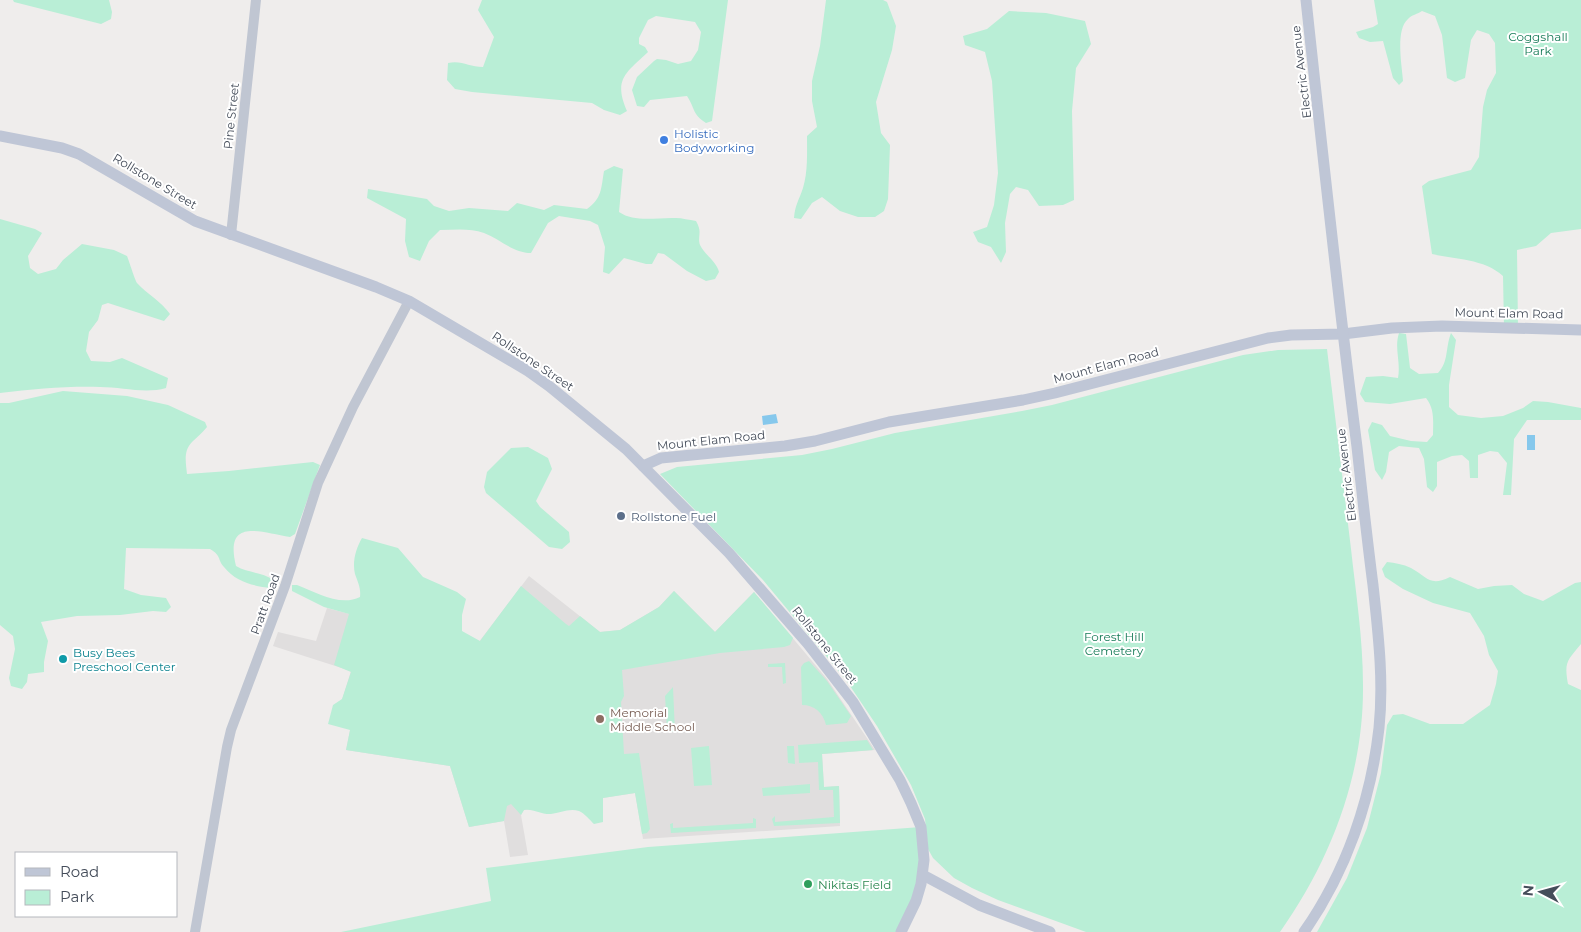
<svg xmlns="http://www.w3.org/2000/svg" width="1581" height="932" viewBox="0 0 1581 932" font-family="Montserrat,sans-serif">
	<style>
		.education { fill: #e0dede }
		.green { fill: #b9eed6 }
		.water { fill: #86c8ec }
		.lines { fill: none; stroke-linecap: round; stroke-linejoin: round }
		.tertiary { stroke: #c0c6d2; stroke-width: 10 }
		.secondary { stroke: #bfc6d6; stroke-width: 11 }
		.shop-dot { fill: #3f7fe0; stroke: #fff; stroke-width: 2 }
		.service-dot { fill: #5c6f8a; stroke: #fff; stroke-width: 2 }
		.culture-dot { fill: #0f9aa8; stroke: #fff; stroke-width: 2 }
		.education-dot { fill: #8d6e63; stroke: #fff; stroke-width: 2 }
		.leisure-dot { fill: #2e9e5b; stroke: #fff; stroke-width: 2 }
		.labels { text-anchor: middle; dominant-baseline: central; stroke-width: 4; stroke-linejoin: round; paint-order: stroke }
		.park-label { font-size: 12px; fill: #167b57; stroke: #fff }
		.street-label { font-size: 12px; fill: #454d5a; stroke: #fff }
		.shop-label { font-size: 12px; fill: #366cbe; stroke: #fff; text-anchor: start }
		.service-label { font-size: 12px; fill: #4e5e75; stroke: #fff; text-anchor: start }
		.culture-label { font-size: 12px; fill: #0d838f; stroke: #fff; text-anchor: start }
		.education-label { font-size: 12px; fill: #785e54; stroke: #fff; text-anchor: start }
		.leisure-label { font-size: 12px; fill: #27864d; stroke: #fff; text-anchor: start }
	</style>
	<rect width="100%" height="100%" fill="#efedec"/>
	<polygon class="education" points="529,576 600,632 620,630 659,607 674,591 715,632 754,592 827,679 875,750 822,754 824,787 839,786 840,826 643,839 635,793 524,810 521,815 528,855 510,857 504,821 469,827 450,766 346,750 352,721 337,716 351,671 273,646 278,632 316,641 327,608 372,620 469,655"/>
	<g class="green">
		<polygon points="13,0 109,0 112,12 111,19 101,24 14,2"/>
		<path d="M 482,0 L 728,0 L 712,121 L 706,123 C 692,114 695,108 687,96 L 650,100 L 644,107 L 637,106 L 632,90 L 637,77 L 654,61 L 657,59 L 666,60 L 678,64 L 691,61 L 698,50 L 701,32 L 695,22 L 656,16 L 648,20 L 639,38 L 639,44 L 645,47 L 648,52 C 626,73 613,79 627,111 L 620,115 L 604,110 L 592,103 L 472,92 L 455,89 L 447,80 L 448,63 C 462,60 469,67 483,67 L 494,37 L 478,10 Z"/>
		<path d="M 826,0 L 883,0 L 887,2 L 896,26 L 892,50 L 876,102 L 881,133 L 890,145 L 888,199 L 884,211 L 875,217 L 858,217 L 840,211 L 822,197 L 812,203 L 801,219 L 794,218 C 795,205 799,200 803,188 C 808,172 807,153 807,136 L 817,127 L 812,101 L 812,81 L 820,46 Z"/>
		<path d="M 1374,0 L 1581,0 L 1581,229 L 1551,233 L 1536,246 L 1517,250 L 1518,327 L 1504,327 L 1503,276 C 1485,259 1454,259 1432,254 L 1422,186 L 1429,181 L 1471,170 L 1479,157 L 1483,107 L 1487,90 L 1496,73 L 1495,43 L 1489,34 L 1477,30 L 1471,40 L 1465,78 L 1455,82 L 1447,78 L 1442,35 L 1435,16 L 1422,11 C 1418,14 1411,15 1408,19 C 1395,30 1402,66 1403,81 L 1399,85 L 1393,78 L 1383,41 L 1370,42 L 1359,38 L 1356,32 L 1373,27 L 1378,24 Z"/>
		<polygon points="1009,11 1046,13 1085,21 1091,44 1076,68 1072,111 1074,200 1063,205 1039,206 1028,190 1016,187 1010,194 1005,223 1006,252 1001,263 991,247 978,242 973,232 987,227 994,205 998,173 992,81 985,52 965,45 963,36 987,29"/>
		<path d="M 614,166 L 623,169 L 619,212 C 635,223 658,217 676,218 C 682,218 689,220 696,221 C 703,233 697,236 700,245 C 705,255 717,262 719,272 L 715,279 L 706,281 L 687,271 L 664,254 L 658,253 L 652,264 L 646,264 L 624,258 L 609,274 L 603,272 L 605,247 L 598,225 L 590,221 L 559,216 L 548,223 L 531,253 C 513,253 500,239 484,233 C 470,228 455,230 440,230 L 429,241 L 420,261 L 409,257 L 405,241 L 406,219 L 367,198 L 368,189 L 427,199 L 434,206 L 449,211 L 469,208 L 508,211 L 517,203 L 544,210 L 554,205 L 587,209 C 602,198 601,189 604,171 Z"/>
		<path d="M 0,219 L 35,229 L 42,233 L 28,256 L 30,268 L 38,274 L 56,269 L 63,260 L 82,244 L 114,250 L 127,256 C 129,261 135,280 137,283 C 147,294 161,301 170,314 L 164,321 L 108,303 L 102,305 L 98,320 L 89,332 L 86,351 L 91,361 L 110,362 L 122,358 L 168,378 L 166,388 C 145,394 122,387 100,387 C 67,386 34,389 0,393 Z"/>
		<path d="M 1399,333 L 1406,334 L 1410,368 L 1419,374 L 1438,373 C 1449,361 1445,349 1451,333 L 1456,340 L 1449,385 L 1449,407 L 1458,415 L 1481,418 L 1503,416 L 1523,408 L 1533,401 L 1548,402 L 1581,408 L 1581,420 L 1527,420 L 1514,439 L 1511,495 L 1503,495 L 1507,463 L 1498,452 L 1490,451 L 1478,455 L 1478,478 L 1470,478 L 1469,461 L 1462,455 L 1452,456 L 1437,462 L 1437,486 L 1433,492 L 1427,487 L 1424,459 L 1419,448 L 1399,446 L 1389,452 L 1386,472 L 1382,480 L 1375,470 L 1368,430 L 1372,422 L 1382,425 L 1390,436 L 1411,441 L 1427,442 L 1433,435 C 1433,422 1435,409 1426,398 L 1390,404 L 1365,402 L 1360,394 L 1366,377 L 1383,376 L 1398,378 C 1401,362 1394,348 1399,333 Z"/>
		<path d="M 1327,349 C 1335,416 1343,482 1351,549 C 1356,594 1363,639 1363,685 C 1364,774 1331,860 1280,932 L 1086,932 L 998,900 L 972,888 L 954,878 L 933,858 L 928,849 L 925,819 L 911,785 L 877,726 L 846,680 L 763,580 L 660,474 L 677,467 L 802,455 L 832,449 L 895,433 L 1022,411 L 1052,405 L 1243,355 L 1278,350 Z"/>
		<path d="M 63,391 L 127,396 L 168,405 L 205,422 L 207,427 C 202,433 197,437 192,442 C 183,451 186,463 187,474 L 229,471 L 313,462 L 320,465 L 295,534 L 290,537 C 260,532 224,517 236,566 C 248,573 262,572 274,580 L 276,585 L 271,588 C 253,586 236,582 224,567 C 217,559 222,556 210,549 L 126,548 L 124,589 L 141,595 L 166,598 L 171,607 L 166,612 L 153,611 L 120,615 L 77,616 L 41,622 L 48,641 L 44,662 L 44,672 L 28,674 L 27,682 L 22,689 L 11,686 L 9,678 L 15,649 L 13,636 L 0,625 L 0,403 L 9,403 Z"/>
		<polygon points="528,447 548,458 552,469 536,501 540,507 569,532 570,542 562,549 549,547 486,493 484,487 487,472 511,448"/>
		<path d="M 362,538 L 398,548 L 423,577 L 457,592 L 466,599 L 462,615 L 462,631 L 480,641 L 521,586 L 566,624 L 569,626 L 580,616 L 600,632 L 620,630 L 659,607 L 674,591 L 715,632 L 754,592 L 793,638 L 790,645 L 784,647 L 720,653 L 622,670 L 624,696 L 621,702 L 624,754 L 639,753 L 650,829 L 647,833 L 642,834 L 635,793 L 603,798 L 603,822 L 594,824 C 590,820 584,813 579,811 C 569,808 560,813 551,814 C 542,815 533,808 524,810 L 521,815 L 511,804 L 507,806 L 504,821 L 469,827 L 450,766 L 346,750 L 350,730 L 328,724 L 333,705 L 342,699 L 351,672 L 334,665 L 349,614 L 324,607 L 292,591 L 292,585 L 297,585 C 316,592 340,607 360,597 C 361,588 358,583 355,574 C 352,562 356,548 362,538 Z"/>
		<path d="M 1387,562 C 1395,563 1403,564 1411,568 C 1428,577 1429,587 1450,577 L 1478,589 L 1494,586 L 1512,585 L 1524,594 L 1543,601 L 1575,583 L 1581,582 L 1581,644 C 1567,661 1564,662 1568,684 L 1581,690 L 1581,932 L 1317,932 L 1347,878 L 1367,828 L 1381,773 L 1387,725 L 1393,715 L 1403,714 L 1430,724 L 1463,724 L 1490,705 L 1496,684 L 1498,671 L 1489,655 L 1484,636 L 1470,613 L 1433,603 L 1403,589 L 1385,577 L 1382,569 Z"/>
		<path d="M 809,661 L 827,681 L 851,716 L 847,723 L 826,725 C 823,713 815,705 802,705 L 801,667 L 804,663 Z"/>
		<polygon points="785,663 786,683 783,684 782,667 768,667 768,664"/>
		<polygon points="673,687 675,732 669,732 667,730 665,696"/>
		<polygon points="867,740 873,750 822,754 824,787 839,786 840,823 774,826 772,819 775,816 775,822 834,817 833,790 819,790 818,762 799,763 798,745"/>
		<polygon points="709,746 712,785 694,786 691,748"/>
		<polygon points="787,746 794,746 795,764 788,763"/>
		<polygon points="810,784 810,793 763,796 762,788"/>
		<polygon points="753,818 756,819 756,828 671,833 670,824 673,823 673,828 753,823"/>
		<polygon points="921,827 924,860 901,932 341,932 491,901 486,868 648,847"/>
	</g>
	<g class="water">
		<polygon points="776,414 778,423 763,425 762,416"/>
		<rect x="1527" y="435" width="8" height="15"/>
	</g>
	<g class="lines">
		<g class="tertiary">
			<polyline points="231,235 256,0"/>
			<polyline points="195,932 227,747 231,730 285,586 318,483 353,407 409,301"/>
		</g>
		<g class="secondary">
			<polyline points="0,136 62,148 79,154 195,221 376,287 409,301 528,371 549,386 626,449 729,553 808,644 853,702 900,780 911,803 921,827 924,860 921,884 916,901 901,932"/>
			<polyline points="643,466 661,458 785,446 815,441 889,422 1023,400 1055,393 1268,338 1291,335 1343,334 1392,328 1442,326 1581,330"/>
			<polyline points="923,875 979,905 1050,932"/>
			<path d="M 1304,932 C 1346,872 1371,800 1379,728 C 1384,680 1378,632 1373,585 C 1367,539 1362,493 1357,447 C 1338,298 1322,149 1306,0"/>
		</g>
	</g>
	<circle class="shop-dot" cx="664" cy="140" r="5"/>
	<circle class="service-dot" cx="621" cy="516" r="5"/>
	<circle class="culture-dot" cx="63" cy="659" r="5"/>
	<circle class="education-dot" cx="600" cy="719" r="5"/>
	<circle class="leisure-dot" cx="808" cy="884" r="5"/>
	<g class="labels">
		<g class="park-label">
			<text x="1538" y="36">Coggshall<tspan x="1538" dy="14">Park</tspan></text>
			<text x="1114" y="636">Forest Hill<tspan x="1114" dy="14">Cemetery</tspan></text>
		</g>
		<g class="street-label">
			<text transform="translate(1301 72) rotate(-97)">Electric Avenue</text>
			<text transform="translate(231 116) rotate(-84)">Pine Street</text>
			<text transform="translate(155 181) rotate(31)">Rollstone Street</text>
			<text transform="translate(1509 313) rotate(1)">Mount Elam Road</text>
			<text transform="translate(533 361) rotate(34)">Rollstone Street</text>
			<text transform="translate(1106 365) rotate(-15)">Mount Elam Road</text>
			<text transform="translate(711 440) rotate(-6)">Mount Elam Road</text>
			<text transform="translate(1346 475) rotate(-97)">Electric Avenue</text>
			<text transform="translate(265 604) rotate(-70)">Pratt Road</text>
			<text transform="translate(825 645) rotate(51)">Rollstone Street</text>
		</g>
		<g class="shop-label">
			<text x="674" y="133">Holistic<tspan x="674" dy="14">Bodyworking</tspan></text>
		</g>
		<g class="service-label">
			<text x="631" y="516">Rollstone Fuel</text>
		</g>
		<g class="culture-label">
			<text x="73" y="652">Busy Bees<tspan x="73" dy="14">Preschool Center</tspan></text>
		</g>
		<g class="education-label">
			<text x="610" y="712">Memorial<tspan x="610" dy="14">Middle School</tspan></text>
		</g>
		<g class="leisure-label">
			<text x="818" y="884">Nikitas Field</text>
		</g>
	</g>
	<rect x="15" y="852" width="162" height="65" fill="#ffffff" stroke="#b5b8bd"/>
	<rect x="25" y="868" width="25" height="8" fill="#bfc6d6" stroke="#b5b8bd"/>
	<text x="60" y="877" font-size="15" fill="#454d5a">Road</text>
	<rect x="25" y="890" width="25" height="15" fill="#b9eed6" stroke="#b5b8bd"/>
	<text x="60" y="902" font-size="15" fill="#454d5a">Park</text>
	<g transform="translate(1541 892) rotate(276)" stroke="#ffffff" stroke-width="4" paint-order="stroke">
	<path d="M0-4L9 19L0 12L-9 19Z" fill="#454d5a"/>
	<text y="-8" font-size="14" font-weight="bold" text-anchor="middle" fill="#454d5a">N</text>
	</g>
</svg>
